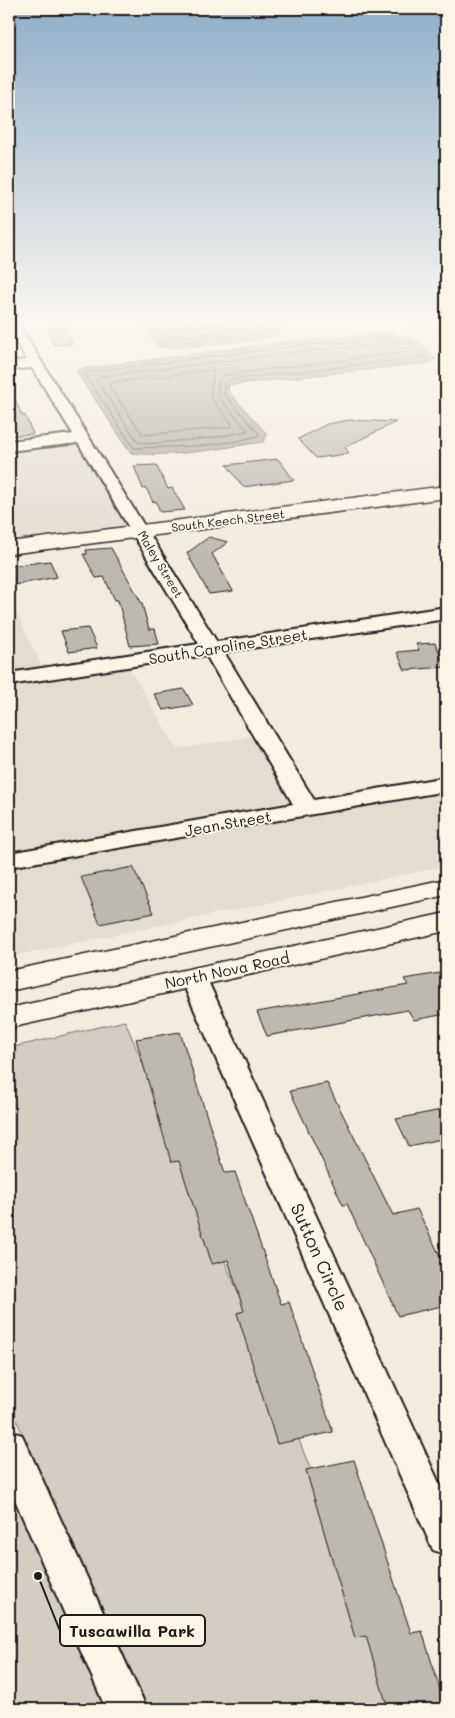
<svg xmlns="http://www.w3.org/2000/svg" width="455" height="1718" viewBox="0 0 455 1718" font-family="Mali,sans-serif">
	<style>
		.built { fill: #e3ddcf }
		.green { fill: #d3cec1; stroke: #78756e }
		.water { fill: #aaa59b; stroke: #716e68 }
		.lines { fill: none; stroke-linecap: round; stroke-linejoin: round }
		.shore { stroke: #55534f; stroke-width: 1 }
		.building { fill: #beb9ae; stroke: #1c1c1c }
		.street-casing { stroke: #1c1c1c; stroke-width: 4 }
		.secondary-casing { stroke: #1c1c1c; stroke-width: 3 }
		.primary-casing { stroke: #1c1c1c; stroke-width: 3 }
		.street { fill: #fcf5e5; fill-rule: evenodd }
		.secondary { fill: #fcf5e5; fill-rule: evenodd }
		.primary { fill: #fcf5e5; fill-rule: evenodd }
		.labels { text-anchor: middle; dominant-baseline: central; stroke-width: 4; stroke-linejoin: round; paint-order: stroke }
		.far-street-label { font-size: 12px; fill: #1c1c1c; stroke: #fcf5e5 }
		.street-label { font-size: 15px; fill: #1c1c1c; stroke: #fcf5e5 }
		.near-street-label { font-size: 18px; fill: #1c1c1c; stroke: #fcf5e5 }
		.leader { fill: none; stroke: #1c1c1c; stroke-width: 2 }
		.callout-dot { fill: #1c1c1c; stroke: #fcf5e5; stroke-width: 2 }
		.callout { fill: #fcf5e5; stroke: #1c1c1c; stroke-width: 2 }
		.callout-label { font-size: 16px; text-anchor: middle; font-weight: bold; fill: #1c1c1c }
	</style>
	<rect width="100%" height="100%" fill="#f3ecdd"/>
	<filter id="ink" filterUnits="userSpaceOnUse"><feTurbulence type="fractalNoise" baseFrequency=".02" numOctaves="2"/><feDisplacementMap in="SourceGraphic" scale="10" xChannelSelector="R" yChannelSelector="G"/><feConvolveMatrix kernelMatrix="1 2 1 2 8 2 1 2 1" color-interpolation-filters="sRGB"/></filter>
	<g filter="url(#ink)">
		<g class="built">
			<polygon points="446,321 446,354 412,325"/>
			<polygon points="77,441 130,527 9,545 9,449"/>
			<polygon points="9,596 43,669 56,668 9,675"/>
			<polygon points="128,666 177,749 254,736 294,805 9,853 9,684"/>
			<polygon points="446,790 446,866 9,957 9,866"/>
		</g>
		<g class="green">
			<polygon points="125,1021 297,1435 404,1709 149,1709 9,1404 9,1048"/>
			<polygon points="9,1446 125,1706 127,1709 9,1709"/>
		</g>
		<g class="water">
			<polygon points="143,320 275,320 282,331 264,339 174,348 159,347 151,339"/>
			<path d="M 391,333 L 419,341 L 436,359 L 427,363 L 229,385 L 228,391 L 267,434 L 263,442 C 221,448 174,458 131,453 L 77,373 L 79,369 L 286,342 Z"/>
		</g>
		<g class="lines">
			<g class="shore">
				<polyline points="149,320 155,336 161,342 174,343 263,334 273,329 271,320"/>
				<polyline points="155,320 163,336 174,337 261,328 265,325 265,320"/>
				<polyline points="163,320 167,328 173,329 257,320"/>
				<polygon points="390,338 416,346 425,357 227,380 224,384 224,394 260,435 238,441 199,446 134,448 85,375 87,372 286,347"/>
				<polygon points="390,344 407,349 408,352 224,375 218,382 218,396 248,431 210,438 148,444 138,442 96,380 98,377 287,353"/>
				<polygon points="214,370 210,396 232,424 231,427 143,435 109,386 111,383"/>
			</g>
		</g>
		<g class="building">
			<polygon points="64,327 72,344 54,345 48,328"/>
			<polygon points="9,384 22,416 25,415 33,434 9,436"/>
			<polygon points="349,420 396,422 345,447 349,453 333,456 316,458 298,439 327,424"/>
			<polygon points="278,459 294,480 243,487 227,465"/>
			<polygon points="156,465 168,489 172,488 185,510 160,512 156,501 153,502 146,488 143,489 134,466"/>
			<polygon points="209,537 228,542 212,554 233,591 209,594 187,553"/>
			<polygon points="111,548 142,604 149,629 155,629 159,644 130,646 118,600 115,600 104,577 96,578 83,554 87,554 86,550"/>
			<polygon points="50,561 57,577 9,586 9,566"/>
			<polygon points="88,628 97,648 69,652 61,631"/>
			<polygon points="435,643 446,667 405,670 397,652 419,650 416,644"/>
			<polygon points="184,689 193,705 163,710 154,694"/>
			<polygon points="133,867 154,913 100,924 81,877"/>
			<polygon points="446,972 446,1014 414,1020 408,1010 267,1036 257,1012 408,985 404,979"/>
			<polygon points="180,1032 225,1173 235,1172 281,1304 289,1302 333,1432 277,1444 237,1313 244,1311 228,1260 212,1264 179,1161 171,1162 136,1039"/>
			<polygon points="327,1083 393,1215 417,1209 446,1268 446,1305 398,1316 347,1204 343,1205 290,1091"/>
			<polygon points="446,1109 446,1138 409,1146 396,1119"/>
			<polygon points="354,1460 411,1633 422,1631 446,1709 388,1709 366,1636 355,1638 306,1470"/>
		</g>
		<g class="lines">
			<g class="street-casing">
				<g id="street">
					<polygon points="9,320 16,321 217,642 446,607 446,619 224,652 314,800 446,777 446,791 9,867 9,853 293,804 206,655 9,685 9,673 199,644 78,443 9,451 9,441 73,434 32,368 9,370 9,362 27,360 9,331"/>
					<polygon points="193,969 202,971 206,977 446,1498 446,1555 433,1550 180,977 184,971"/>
					<polygon points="9,1431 22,1435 147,1709 106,1709 9,1486"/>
				</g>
			</g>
			<g class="secondary-casing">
				<polygon id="secondary" points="446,486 446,498 9,554 9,542"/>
			</g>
			<g class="primary-casing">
				<g id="primary">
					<polygon points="446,879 446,895 9,991 9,971"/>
					<polygon points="446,913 446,931 9,1028 9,1008"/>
				</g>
			</g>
			<use href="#street" class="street"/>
			<use href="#secondary" class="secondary"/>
			<use href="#primary" class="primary"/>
		</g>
	</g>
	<linearGradient id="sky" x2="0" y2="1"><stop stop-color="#8faec9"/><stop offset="0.57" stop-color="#faf6f0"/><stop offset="1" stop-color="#faf6f0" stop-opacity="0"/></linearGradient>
	<rect width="455" height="560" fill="url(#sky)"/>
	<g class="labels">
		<g class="far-street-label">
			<text transform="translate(228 520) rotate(-7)">South Keech Street</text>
			<text transform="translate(161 564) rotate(59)">Maley Street</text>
		</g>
		<g class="street-label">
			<text transform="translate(228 646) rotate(-9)">South Caroline Street</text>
			<text transform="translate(228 823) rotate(-10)">Jean Street</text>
			<text transform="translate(227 970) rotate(-12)">North Nova Road</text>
		</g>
		<g class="near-street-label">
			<text transform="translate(320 1257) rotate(66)">Sutton Circle</text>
		</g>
	</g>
	<path class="leader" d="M38 1576L60 1631"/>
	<circle class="callout-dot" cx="38" cy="1576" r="5"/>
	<rect class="callout" x="60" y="1615" width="145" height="31" rx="5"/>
	<g class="callout-label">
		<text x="132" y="1637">Tuscawilla Park</text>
	</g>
	<rect width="455" height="1718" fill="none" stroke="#fcf5e5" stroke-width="30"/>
	<rect x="15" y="15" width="425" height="1688" fill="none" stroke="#1c1c1c" stroke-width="2" filter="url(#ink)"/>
</svg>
